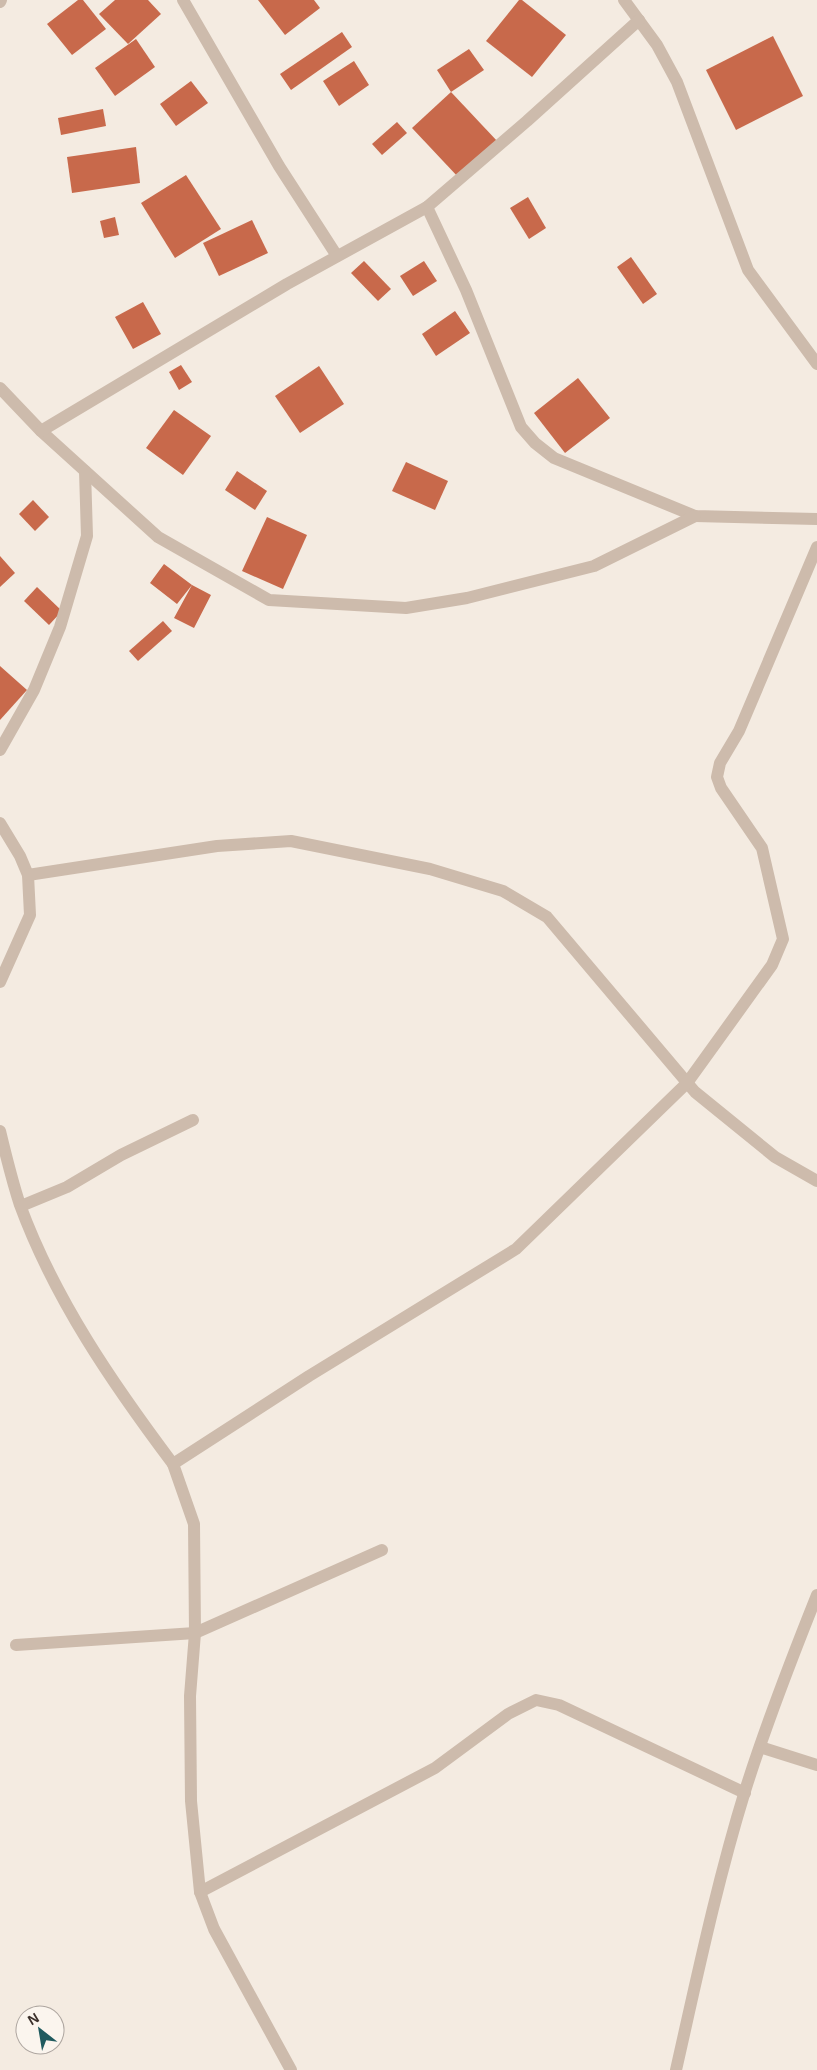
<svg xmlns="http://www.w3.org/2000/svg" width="817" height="2070" viewBox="0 0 817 2070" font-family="Helvetica,sans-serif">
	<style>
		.building { fill: #c8694b }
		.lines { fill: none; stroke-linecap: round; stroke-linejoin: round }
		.minor { stroke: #cdbbac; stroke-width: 12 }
	</style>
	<rect width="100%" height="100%" fill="#f4ebe1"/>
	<g class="building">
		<polygon points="78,0 83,0 106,29 72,55 47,24"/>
		<polygon points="115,0 148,0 161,14 128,44 99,14"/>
		<polygon points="258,0 314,0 320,8 285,35"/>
		<polygon points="519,0 522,0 566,35 532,77 486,41"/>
		<polygon points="342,32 352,47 291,90 280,74"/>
		<polygon points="773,36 803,96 736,130 706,70"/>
		<polygon points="136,39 155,67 115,96 95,68"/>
		<polygon points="469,49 484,70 451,92 437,70"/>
		<polygon points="354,61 369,85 339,106 323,81"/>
		<polygon points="191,81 208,103 176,126 160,104"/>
		<polygon points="451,92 498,142 459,178 412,128"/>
		<polygon points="103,109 106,126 61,135 58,118"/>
		<polygon points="397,122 407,133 382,155 372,144"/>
		<polygon points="136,147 140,183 72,193 67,157"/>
		<polygon points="186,175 221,229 175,258 141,203"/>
		<polygon points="528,197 546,228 529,239 510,208"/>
		<polygon points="115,217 119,235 104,238 100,221"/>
		<polygon points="252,220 268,253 219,276 203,243"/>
		<polygon points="631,257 657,294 643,304 617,267"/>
		<polygon points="364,261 391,289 378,301 351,273"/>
		<polygon points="424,261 437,281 413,296 400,276"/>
		<polygon points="143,302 161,334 133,349 115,317"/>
		<polygon points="455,311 470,333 436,356 422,334"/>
		<polygon points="181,365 192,382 179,390 169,372"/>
		<polygon points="319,366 344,404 300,433 275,396"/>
		<polygon points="578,378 610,418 565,453 534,413"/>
		<polygon points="174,410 211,436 183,475 146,448"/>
		<polygon points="406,462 448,481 435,510 392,491"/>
		<polygon points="237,471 267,491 255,510 225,490"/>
		<polygon points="33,500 49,517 35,531 19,514"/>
		<polygon points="267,517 307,535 283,589 242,571"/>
		<polygon points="0,556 15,573 0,587"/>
		<polygon points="164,564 192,585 211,595 194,628 174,618 192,585 177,604 150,583"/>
		<polygon points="37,587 62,611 49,625 24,601"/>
		<polygon points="163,621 172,631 138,661 129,651"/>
		<polygon points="0,666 27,690 0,720"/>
	</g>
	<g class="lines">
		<g class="minor">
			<polyline points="183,0 279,166 337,256"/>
			<polyline points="624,0 657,45 677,82 748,270 817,364"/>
			<polyline points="0,2 1,0"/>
			<polyline points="427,207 466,290 521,427 535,443 554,458 695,516 817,519"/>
			<polyline points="0,388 41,431 158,537 269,600 406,608 467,598 594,566 695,516"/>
			<polyline points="41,431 287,284 427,207 527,121 639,20"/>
			<polyline points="0,750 34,690 60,627 87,536 85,471"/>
			<polyline points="0,823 20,856 28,875 30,915 0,982"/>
			<polyline points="28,875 217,846 291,841 430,869 503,891 547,917 695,1092 775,1157 817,1181"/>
			<path d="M 0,1131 C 6,1156 12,1181 20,1205 C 55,1300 113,1384 173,1464"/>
			<polyline points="21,1206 67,1187 121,1155 193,1120"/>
			<polyline points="16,1645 195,1633 382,1550"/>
			<polyline points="760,1747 817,1765"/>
			<polyline points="200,1892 435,1768 508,1714 536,1700 559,1705 745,1793"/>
			<polyline points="291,2070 214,1929 200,1892 191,1801 190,1696 195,1633 194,1524 173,1464 309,1376 516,1249 687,1083 772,965 783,939 762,848 721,788 717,777 720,763 739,731 817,547"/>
			<path d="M 676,2070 C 697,1977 717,1882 745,1791 C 766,1724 791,1660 817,1595"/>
		</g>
	</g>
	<g transform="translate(40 2030) rotate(329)"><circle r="24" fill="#fbf5ee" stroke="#aea6a0"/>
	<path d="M0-4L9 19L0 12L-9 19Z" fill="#1f5a5e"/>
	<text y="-8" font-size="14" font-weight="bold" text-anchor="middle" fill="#3b302b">N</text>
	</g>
</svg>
